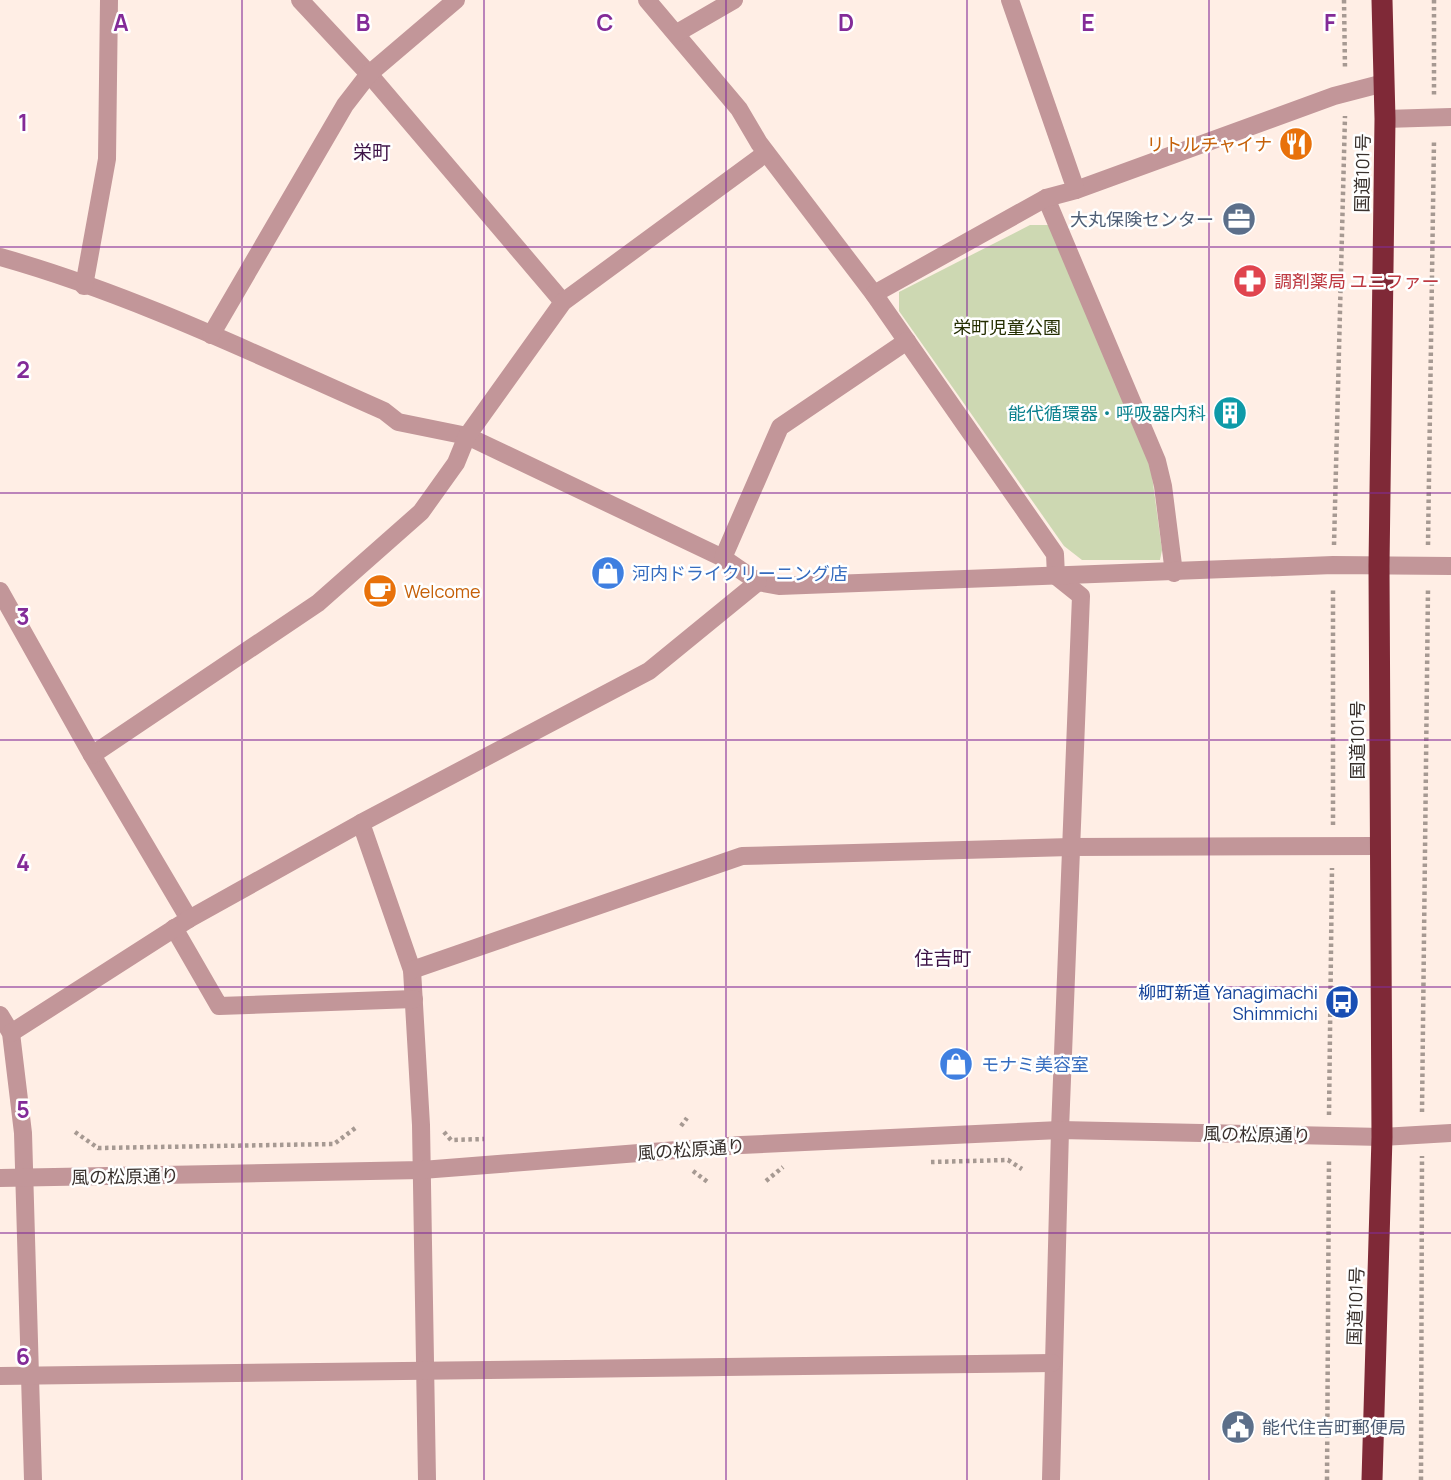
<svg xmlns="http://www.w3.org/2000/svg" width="1451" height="1480" viewBox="0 0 1451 1480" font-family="Manrope,'Noto Sans JP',sans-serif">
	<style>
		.green { fill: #cdd8b2 }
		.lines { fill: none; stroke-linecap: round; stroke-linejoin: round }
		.path { stroke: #a69992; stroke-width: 4.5; stroke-dasharray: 3.5 3.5; stroke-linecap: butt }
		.minor { stroke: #c29699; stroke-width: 18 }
		.highway { stroke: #7f2937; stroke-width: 21 }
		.grid { fill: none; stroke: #832b98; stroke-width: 2; stroke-opacity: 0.55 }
		.labels { text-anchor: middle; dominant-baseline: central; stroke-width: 5; stroke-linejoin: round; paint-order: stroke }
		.food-label { font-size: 18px; fill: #c56008; stroke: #fff; text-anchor: end }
		.street-label { font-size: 18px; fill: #39312d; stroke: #fff }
		.service-label { font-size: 18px; fill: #4e5e75; stroke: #fff; text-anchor: end }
		.health-label { font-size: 18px; fill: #be3a42; stroke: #fff; text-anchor: start }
		.park-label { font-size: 18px; fill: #242e00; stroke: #fff }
		.culture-label { font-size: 18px; fill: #0d838f; stroke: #fff; text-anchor: end }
		.shop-label { font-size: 18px; fill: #366cbe; stroke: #fff; text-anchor: start }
		.transit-label { font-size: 18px; fill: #164399; stroke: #fff; text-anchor: end }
		.neighbourhood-label { font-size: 19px; fill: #3e1448; stroke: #fff }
		.grid-label { font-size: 23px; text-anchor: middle; font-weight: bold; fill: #832b98; stroke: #fff; stroke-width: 5; stroke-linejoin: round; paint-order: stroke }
	</style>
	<rect width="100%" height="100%" fill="#ffeee5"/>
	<polygon class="green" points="1030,225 1050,225 1150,461 1162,550 1160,560 1082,560 1064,546 899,311 899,292"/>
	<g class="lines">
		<g class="path">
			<polyline points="1344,0 1345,69"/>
			<polyline points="1434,0 1434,97"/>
			<polyline points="1334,545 1345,116"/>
			<polyline points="1428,545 1434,141"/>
			<polyline points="1333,825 1333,588"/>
			<polyline points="1422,1112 1428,589"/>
			<polyline points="1329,1115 1332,868"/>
			<polyline points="681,1126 687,1118"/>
			<polyline points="75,1132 98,1148 334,1144 358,1126"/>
			<polyline points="444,1132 451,1140 484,1139"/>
			<polyline points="931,1162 1008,1160 1022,1169"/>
			<polyline points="693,1171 709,1183"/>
			<polyline points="766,1181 783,1167"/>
			<polyline points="1327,1480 1329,1159"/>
			<polyline points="1421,1480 1422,1156"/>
		</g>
		<g class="minor">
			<polyline points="300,0 369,74 563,302"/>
			<polyline points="647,0 739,109 759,143 874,294 1055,554 1056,576 1081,596 1060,1130 1051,1480"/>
			<polyline points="677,33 734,0"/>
			<polyline points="1385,119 1451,117"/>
			<polyline points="1076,190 1334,96 1384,83"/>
			<polyline points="1046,198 1157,461 1163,486 1174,573"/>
			<path d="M 0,257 C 132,294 259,356 384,411 L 398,422 L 467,436 L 723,558 L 758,582 L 779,586 L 1333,565 L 1451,566"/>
			<polyline points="84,286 107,159 109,0"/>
			<polyline points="874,294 1046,198 1076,190 1010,0"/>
			<polyline points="211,335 345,105 369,74 456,0"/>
			<polyline points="723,558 780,427 907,341"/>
			<polyline points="0,591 92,755 189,919"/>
			<polyline points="92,755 318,603 421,512 456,463 467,436 563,302 766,153"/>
			<polyline points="361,823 412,970 421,1125 427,1480"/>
			<polyline points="174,928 219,1006 414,999"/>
			<polyline points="412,970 742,856 1071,847 1380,846"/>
			<polyline points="0,1015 11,1033 23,1133 33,1480"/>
			<polyline points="11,1033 189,919 361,823 649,671 758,582"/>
			<polyline points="0,1178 422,1170 741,1145 1060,1130 1382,1137 1451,1133"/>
			<polyline points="0,1376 1052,1363"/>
		</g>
		<polyline class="highway" points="1372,1480 1382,1137 1379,566 1385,119 1382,0"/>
	</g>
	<path class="grid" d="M 242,0 L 242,1480M 484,0 L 484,1480M 726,0 L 726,1480M 967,0 L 967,1480M 1209,0 L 1209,1480M 0,247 L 1451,247M 0,493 L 1451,493M 0,740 L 1451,740M 0,987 L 1451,987M 0,1233 L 1451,1233"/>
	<defs>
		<g id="restaurant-disc" transform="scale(1.75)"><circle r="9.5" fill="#e8710a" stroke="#fff"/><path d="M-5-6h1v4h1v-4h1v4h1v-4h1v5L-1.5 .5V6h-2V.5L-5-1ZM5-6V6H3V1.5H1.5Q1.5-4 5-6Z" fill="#fff"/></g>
		<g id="office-disc" transform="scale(1.75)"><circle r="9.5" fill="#5c6f8a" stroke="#fff"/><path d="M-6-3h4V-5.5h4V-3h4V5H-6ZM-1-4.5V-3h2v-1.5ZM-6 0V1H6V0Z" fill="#fff"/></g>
		<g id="pharmacy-disc" transform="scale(1.75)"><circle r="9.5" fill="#e0444e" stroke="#fff"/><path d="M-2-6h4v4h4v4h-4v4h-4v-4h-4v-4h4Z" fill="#fff"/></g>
		<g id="building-disc" transform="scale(1.75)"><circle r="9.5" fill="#0f9aa8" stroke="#fff"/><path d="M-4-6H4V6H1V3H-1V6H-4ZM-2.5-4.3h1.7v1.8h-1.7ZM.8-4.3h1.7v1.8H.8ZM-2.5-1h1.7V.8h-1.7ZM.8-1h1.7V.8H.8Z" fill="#fff"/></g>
		<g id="shop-disc" transform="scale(1.75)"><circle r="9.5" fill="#3f7fe0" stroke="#fff"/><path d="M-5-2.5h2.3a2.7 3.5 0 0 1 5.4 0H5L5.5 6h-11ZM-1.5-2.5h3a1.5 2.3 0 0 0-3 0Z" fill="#fff"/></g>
		<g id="cafe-disc" transform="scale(1.75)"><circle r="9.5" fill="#e8710a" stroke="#fff"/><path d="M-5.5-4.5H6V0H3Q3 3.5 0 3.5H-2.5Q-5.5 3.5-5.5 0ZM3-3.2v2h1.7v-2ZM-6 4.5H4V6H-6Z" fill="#fff"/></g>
		<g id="bus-disc" transform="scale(1.75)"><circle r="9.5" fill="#1a4fb4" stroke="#fff"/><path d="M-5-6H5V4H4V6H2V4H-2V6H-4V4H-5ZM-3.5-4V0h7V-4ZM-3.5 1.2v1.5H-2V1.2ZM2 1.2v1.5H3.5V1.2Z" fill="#fff"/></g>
		<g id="civic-disc" transform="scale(1.75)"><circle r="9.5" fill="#5c6f8a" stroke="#fff"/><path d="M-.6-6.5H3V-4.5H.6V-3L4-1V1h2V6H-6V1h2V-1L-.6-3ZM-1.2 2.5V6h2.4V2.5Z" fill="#fff"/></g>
	</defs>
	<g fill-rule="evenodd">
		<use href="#restaurant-disc" x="1296" y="144"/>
		<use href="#office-disc" x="1239" y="219"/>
		<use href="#pharmacy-disc" x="1250" y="281"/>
		<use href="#building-disc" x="1230" y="413"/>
		<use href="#shop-disc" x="608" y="573"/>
		<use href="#cafe-disc" x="380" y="591"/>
		<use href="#bus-disc" x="1342" y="1002"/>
		<use href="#shop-disc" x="956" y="1064"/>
		<use href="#civic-disc" x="1238" y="1427"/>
	</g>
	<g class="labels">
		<g class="food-label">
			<text x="1272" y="144">リトルチャイナ</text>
			<text x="404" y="591" text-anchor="start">Welcome</text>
		</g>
		<g class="street-label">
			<text transform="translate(1362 173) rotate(-89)">国道101号</text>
			<text transform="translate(1357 740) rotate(-90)">国道101号</text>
			<text transform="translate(1257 1134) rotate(1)">風の松原通り</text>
			<text transform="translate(691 1149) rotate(-4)">風の松原通り</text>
			<text transform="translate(125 1176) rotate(-1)">風の松原通り</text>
			<text transform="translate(1355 1306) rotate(-88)">国道101号</text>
		</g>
		<g class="service-label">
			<text x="1214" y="219">大丸保険センター</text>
			<text x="1262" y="1427" text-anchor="start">能代住吉町郵便局</text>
		</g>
		<g class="health-label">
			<text x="1274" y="281">調剤薬局 ユニファー</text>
		</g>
		<g class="park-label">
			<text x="1007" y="327">栄町児童公園</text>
		</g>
		<g class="culture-label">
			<text x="1206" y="413">能代循環器・呼吸器内科</text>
		</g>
		<g class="shop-label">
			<text x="632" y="573">河内ドライクリーニング店</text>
			<text x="981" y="1064">モナミ美容室</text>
		</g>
		<g class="transit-label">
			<text x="1318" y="992">柳町新道 Yanagimachi<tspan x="1318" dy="21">Shimmichi</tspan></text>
		</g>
		<g class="neighbourhood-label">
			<text x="372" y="152">栄町</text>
			<text x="943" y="958">住吉町</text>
		</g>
	</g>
	<g class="grid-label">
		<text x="121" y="31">A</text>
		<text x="363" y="31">B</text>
		<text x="605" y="31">C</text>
		<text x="846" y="31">D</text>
		<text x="1088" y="31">E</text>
		<text x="1330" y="31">F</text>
		<text x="23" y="131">1</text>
		<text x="23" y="378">2</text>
		<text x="23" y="625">3</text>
		<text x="23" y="871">4</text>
		<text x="23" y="1118">5</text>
		<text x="23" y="1365">6</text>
	</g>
</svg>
